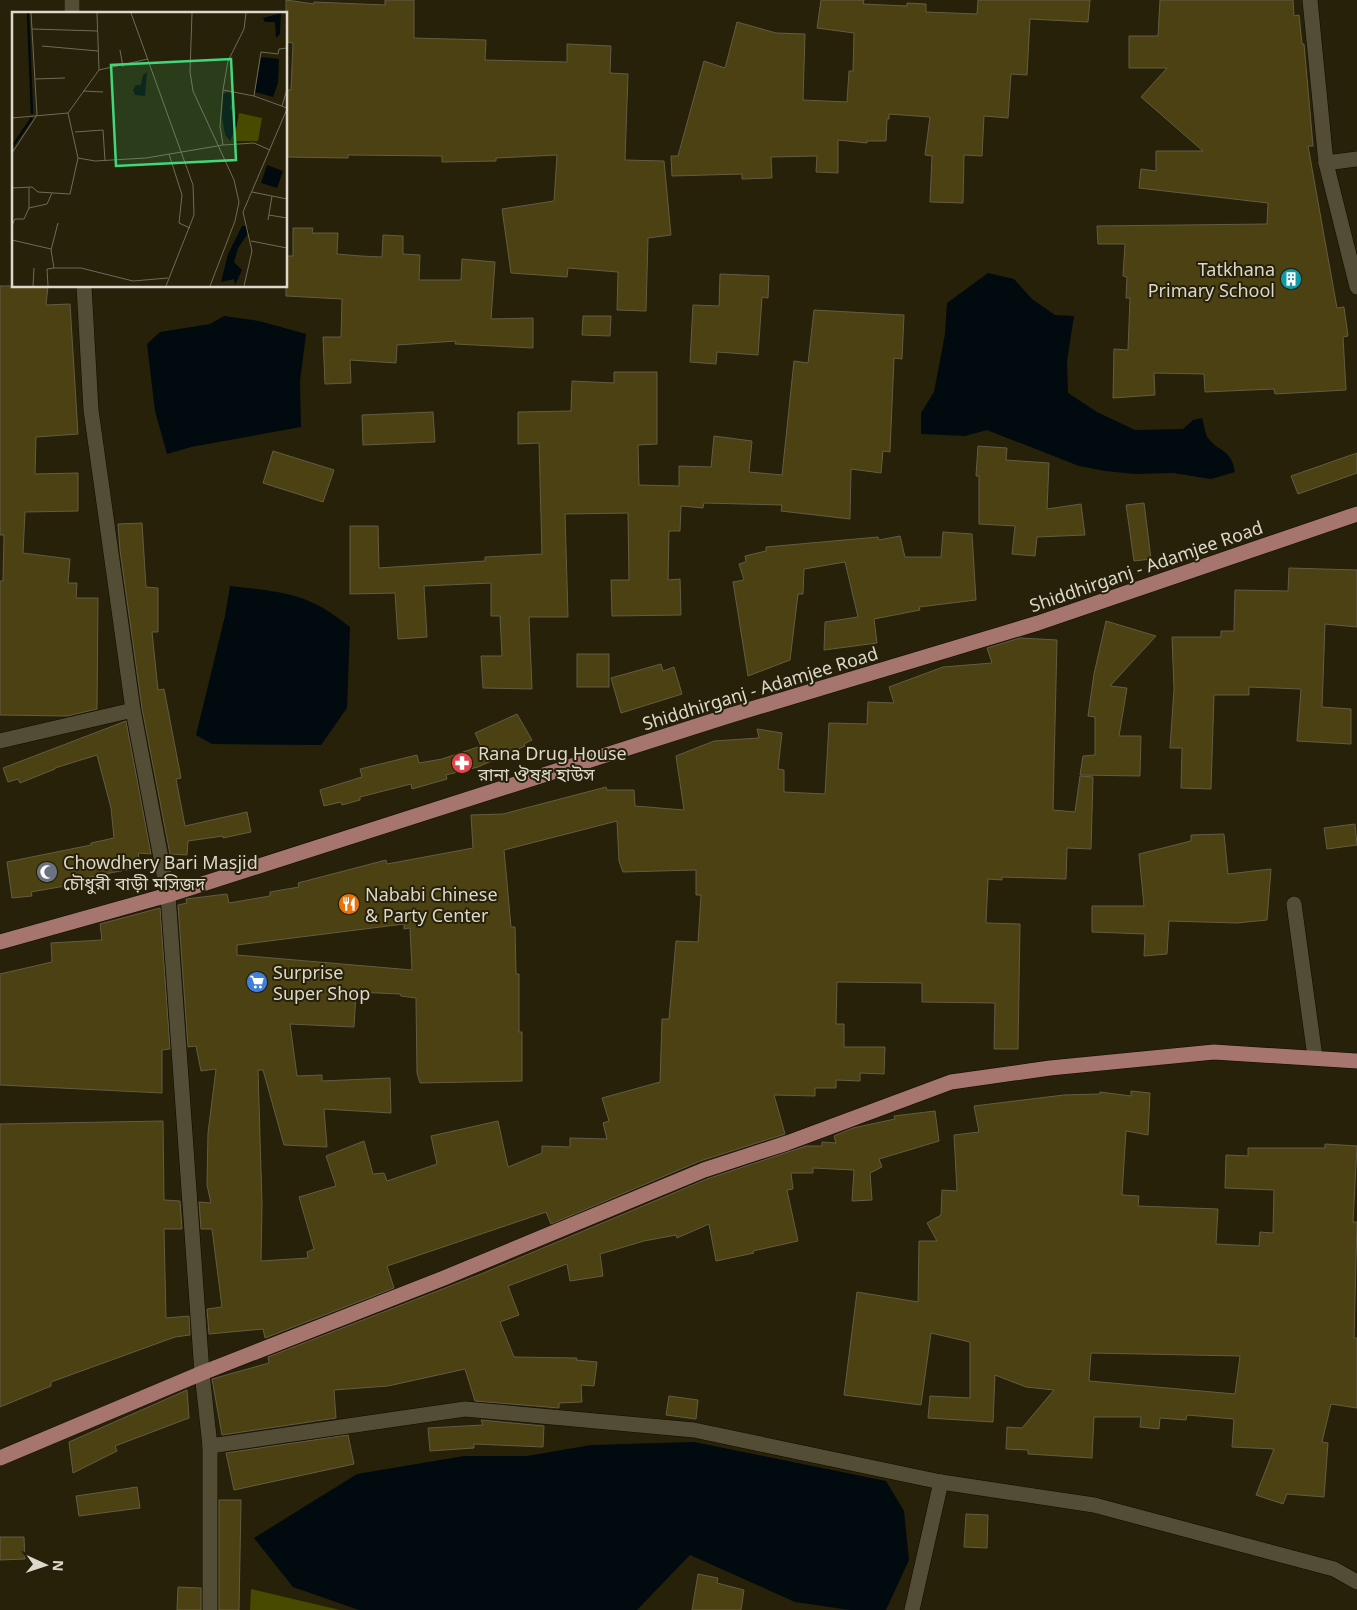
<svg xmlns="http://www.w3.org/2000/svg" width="1357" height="1610" viewBox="0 0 1357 1610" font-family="'Noto Sans','Noto Sans Bengali',sans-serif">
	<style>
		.green { fill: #484a00 }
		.water { fill: #010a0f }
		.building { fill: #4c4112; stroke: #635c44; fill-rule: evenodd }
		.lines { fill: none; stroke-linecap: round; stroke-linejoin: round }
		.street-casing { stroke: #100a00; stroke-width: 16 }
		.primary-casing { stroke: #100a00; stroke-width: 16 }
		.street { stroke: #534d35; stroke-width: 15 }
		.primary { stroke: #a6756d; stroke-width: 15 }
		.labels { text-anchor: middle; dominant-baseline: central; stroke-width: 4; stroke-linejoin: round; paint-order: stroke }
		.poi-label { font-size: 18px; fill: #dcd9cb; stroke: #27210a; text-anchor: start }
		.street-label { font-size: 18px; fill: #dcd9cb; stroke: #27210a }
		.inset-river { fill: none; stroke: #010a0f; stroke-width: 2.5 }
		.inset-road { fill: none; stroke: #6f6b57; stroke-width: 1 }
		.view { fill: #42d77b; fill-opacity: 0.15; stroke: #42d77b; stroke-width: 2.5 }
		.inset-edge { fill: none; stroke: #dcd9cb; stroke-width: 2.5 }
	</style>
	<rect width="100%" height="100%" fill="#27210a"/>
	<polygon class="green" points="251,1589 340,1610 250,1610"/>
	<g class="water">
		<path d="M 988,273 L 1014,279 L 1032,299 L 1055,315 L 1074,316 L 1067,361 L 1068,393 L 1097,412 L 1135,430 L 1183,429 L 1193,420 L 1202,418 C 1204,424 1205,434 1208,438 C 1219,453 1231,448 1235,472 L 1211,479 L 1173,473 L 1135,474 L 1105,471 L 1079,466 L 987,430 L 965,436 L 921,434 L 921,413 L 934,392 L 945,334 L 947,303 Z"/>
		<polygon points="224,316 259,321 306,334 300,381 301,427 191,447 167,454 155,411 147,344 160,332 210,324"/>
		<path d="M 230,586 C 283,592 307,592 350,627 L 347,708 L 321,745 L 212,744 L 196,735 L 225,616 Z"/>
		<polygon points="694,1442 886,1481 904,1511 909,1560 886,1610 850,1610 795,1602 690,1555 637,1610 359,1610 293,1587 254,1538 357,1474 464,1456 527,1456 591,1445"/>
	</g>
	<g class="building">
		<polygon points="286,0 314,4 314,2 385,5 385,0 414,0 414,38 486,40 485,60 567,62 567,44 611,46 610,73 628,74 625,160 664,161 671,235 648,238 646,311 617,310 618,272 568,268 567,277 511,273 502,209 554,201 557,155 496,158 496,161 442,162 442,156 348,155 348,158 286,157 286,90 291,90 293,43 286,42"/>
		<polygon points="821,0 864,0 863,4 907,6 907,3 926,4 926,12 977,14 978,0 1090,0 1088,22 1030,19 1027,75 1011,74 1008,118 984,116 982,156 964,155 963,203 930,202 932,156 925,155 930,117 889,114 889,119 887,119 886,141 867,141 867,143 838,140 838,173 816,172 817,156 771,157 772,178 742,179 742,174 672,176 671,156 678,156 704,61 725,68 737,22 776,33 805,34 803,100 847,102 849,71 853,71 854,33 817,28"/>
		<polygon points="1160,0 1293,0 1294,16 1299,15 1302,44 1304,44 1313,146 1308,146 1337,308 1344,307 1348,336 1343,337 1346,390 1275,394 1274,389 1205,392 1204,374 1154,373 1155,395 1113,398 1114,349 1128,350 1130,298 1126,298 1127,277 1123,276 1125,244 1098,244 1097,226 1267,224 1268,203 1139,188 1141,169 1156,171 1156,151 1203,151 1141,97 1167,68 1129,68 1129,36 1158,36"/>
		<polygon points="293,228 313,228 312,233 338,233 337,254 361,256 382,257 383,235 403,236 403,254 420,255 419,280 461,280 462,259 495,262 491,319 533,318 533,348 455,344 456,341 397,345 396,363 350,360 351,383 325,384 323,337 341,337 342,299 286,296 286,256 293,256"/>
		<polygon points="720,274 769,276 768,298 762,297 758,355 717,352 716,364 690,362 693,305 719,306"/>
		<polygon points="0,286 48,286 46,305 70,304 78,434 36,437 35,474 78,473 78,511 25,512 23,553 70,559 68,583 77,583 76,598 98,598 97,709 67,716 0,715 0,581 3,581 4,535 0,535"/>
		<polygon points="814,310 904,315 902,359 894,358 890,452 883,451 881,473 851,469 850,519 781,511 782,505 704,503 703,508 681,506 680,531 669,531 668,580 680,579 681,615 612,616 611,580 629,580 628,513 565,514 568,617 529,617 532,689 483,688 481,656 502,656 500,616 491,616 491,583 424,586 427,637 398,639 395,593 350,594 350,526 378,526 379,568 485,561 485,557 542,554 539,443 518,444 518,412 571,411 572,381 614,383 614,372 657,372 657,444 638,445 639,485 679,486 679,466 711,467 714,436 752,441 749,472 782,475 794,361 808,363"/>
		<polygon points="583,316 611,316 610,336 582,335"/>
		<polygon points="433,412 435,442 363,445 362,415"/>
		<polygon points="978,446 1007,448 1006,460 1049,463 1047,509 1081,504 1085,535 1037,537 1035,556 1012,554 1015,526 979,524 979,476 976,476"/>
		<polygon points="273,451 334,470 323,502 263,483"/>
		<polygon points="1357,453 1357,473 1298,494 1291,476"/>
		<polygon points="1144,503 1151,559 1134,561 1126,505"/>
		<polygon points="142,523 146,587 158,588 158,632 152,632 158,690 164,689 181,778 176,779 185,826 247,812 251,832 223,838 223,836 188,841 187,855 170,854 142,708 120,550 118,524"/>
		<polygon points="943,532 972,534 976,600 919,607 920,610 874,619 877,643 824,650 825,622 858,617 845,562 804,569 803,594 798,594 790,660 748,676 733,582 744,580 739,564 746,562 745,556 766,551 766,547 878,537 879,540 900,536 905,557 941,557"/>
		<polygon points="1289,568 1357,570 1357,627 1325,624 1322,707 1351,709 1351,744 1297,741 1301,689 1249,687 1249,695 1214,695 1211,789 1181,788 1182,748 1170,748 1174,689 1172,637 1221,637 1221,631 1234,631 1235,590 1288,591"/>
		<polygon points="1106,621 1156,636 1110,686 1127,688 1119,736 1141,736 1140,776 1080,775 1083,756 1095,755 1095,717 1088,716 1094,674"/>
		<path d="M 1020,638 L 1057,640 L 1053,810 L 1075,812 L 1080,776 L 1093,777 L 1091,849 L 1067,848 L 1066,879 L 1002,877 L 1002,880 L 988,879 L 986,923 L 1020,924 L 1018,1049 L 994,1049 L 995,1003 L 922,1002 L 922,983 L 837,982 L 836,1024 L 844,1024 L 844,1047 L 885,1047 L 884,1074 L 860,1073 L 860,1081 L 836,1080 L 836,1088 L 815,1088 L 815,1096 L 774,1095 L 785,1134 L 700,1161 L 551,1224 L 546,1212 L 387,1266 L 394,1288 L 265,1338 L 263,1329 L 209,1334 L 207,1309 L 222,1307 L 212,1229 L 201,1229 L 199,1202 L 211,1203 L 207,1185 L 208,1133 L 216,1069 L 201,1071 L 196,1046 L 188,1047 L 178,905 L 187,903 L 186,899 L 227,894 L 229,903 L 270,896 L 270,892 L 299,887 L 298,883 L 386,860 L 387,864 L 473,848 L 471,815 L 503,814 L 606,787 L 607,790 L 634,790 L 635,806 L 684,810 L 676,756 L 714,741 L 759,738 L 757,729 L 782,733 L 778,769 L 784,770 L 784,792 L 825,794 L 829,723 L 867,724 L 868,702 L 894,703 L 889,687 L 943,667 L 992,663 L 987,648 ZM 617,821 L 619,861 L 623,872 L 696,870 L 696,895 L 701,895 L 698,942 L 676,941 L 669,1019 L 662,1019 L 660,1082 L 602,1098 L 609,1121 L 603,1123 L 607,1139 L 570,1138 L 570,1147 L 542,1146 L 542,1153 L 508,1167 L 498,1121 L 431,1136 L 437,1164 L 387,1181 L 384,1173 L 373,1174 L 364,1141 L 326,1156 L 336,1186 L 299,1197 L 314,1249 L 307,1252 L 308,1258 L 261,1261 L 262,1204 L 258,1070 L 263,1070 L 284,1145 L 327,1147 L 324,1109 L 391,1113 L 390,1078 L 322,1081 L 322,1075 L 297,1076 L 290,1024 L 354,1027 L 356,992 L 400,994 L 401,996 L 416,998 L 417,1073 L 420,1083 L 522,1081 L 522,1032 L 519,1032 L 519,974 L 516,974 L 515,927 L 511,927 L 504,850 ZM 404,924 L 404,929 L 410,928 L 412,970 L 237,955 L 237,945 Z"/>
		<rect x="577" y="654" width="32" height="33"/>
		<polygon points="661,664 663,671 674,667 682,694 621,713 611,678"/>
		<polygon points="517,714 532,740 524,744 525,746 478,767 446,775 447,779 412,789 411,784 360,797 360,800 342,805 341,802 324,806 320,790 362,777 360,769 417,755 419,763 442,759 481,746 475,733"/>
		<polygon points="126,721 151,854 138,853 141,867 64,882 65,886 31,892 32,896 12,898 7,862 91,845 91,843 114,838 111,808 97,755 55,768 55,769 20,783 18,779 8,782 3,768"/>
		<polygon points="1355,824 1357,845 1327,849 1324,828"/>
		<polygon points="1224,834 1228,874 1271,869 1267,920 1237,923 1169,921 1167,954 1144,956 1145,934 1092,932 1092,906 1144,906 1139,854 1191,841 1191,835"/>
		<polygon points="160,908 170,1049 162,1050 162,1093 0,1085 0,974 52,962 51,943 102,940 100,924"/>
		<path d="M 1131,1091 L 1150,1093 L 1148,1135 L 1126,1131 L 1122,1195 L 1139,1196 L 1138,1206 L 1218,1209 L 1216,1244 L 1259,1246 L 1260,1232 L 1273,1233 L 1274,1190 L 1225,1188 L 1226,1155 L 1248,1156 L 1248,1148 L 1325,1148 L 1325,1144 L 1357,1146 L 1353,1222 L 1357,1222 L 1354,1338 L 1357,1338 L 1357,1408 L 1331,1404 L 1322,1442 L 1328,1443 L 1324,1497 L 1287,1494 L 1283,1504 L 1256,1495 L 1274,1449 L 1232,1447 L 1234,1419 L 1187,1415 L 1186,1420 L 1160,1418 L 1159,1429 L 1140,1427 L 1141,1417 L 1094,1417 L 1092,1458 L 1028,1454 L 1028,1450 L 1006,1449 L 1007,1427 L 1022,1428 L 1054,1390 L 1026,1387 L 995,1375 L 993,1422 L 928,1418 L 930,1396 L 970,1398 L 970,1342 L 931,1333 L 921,1405 L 844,1395 L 857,1292 L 918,1302 L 919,1241 L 937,1241 L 927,1223 L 941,1215 L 942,1190 L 957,1191 L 954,1135 L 979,1132 L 974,1106 L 1064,1095 L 1100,1094 L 1100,1092 L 1131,1096 ZM 1091,1353 L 1240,1356 L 1235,1394 L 1089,1381 Z"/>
		<polygon points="935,1111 939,1141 879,1159 882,1167 870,1173 872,1200 852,1201 854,1170 813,1168 813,1173 791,1173 793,1189 787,1190 798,1241 753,1251 754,1253 716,1261 709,1224 677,1238 676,1235 644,1241 600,1254 603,1276 570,1281 567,1264 508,1286 519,1315 500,1322 514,1357 577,1358 576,1360 597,1362 594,1386 581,1385 582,1402 559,1403 559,1408 475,1401 465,1369 388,1386 334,1390 336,1418 222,1435 212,1379 269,1363 268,1357 481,1274 707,1179 806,1146 822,1146 822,1142 836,1143 834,1136 853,1128 895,1119 894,1116"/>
		<polygon points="163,1121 164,1200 180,1201 182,1229 164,1229 166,1318 189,1316 190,1335 175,1337 51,1382 51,1386 0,1407 0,1124"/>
		<polygon points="187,1390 189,1418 115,1446 117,1451 73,1473 69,1442"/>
		<polygon points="669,1396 698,1400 696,1419 666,1415"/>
		<polygon points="481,1420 544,1426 543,1447 474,1444 474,1448 430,1451 428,1428 483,1425"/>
		<polygon points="348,1435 354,1464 234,1490 226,1453"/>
		<polygon points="137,1487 140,1508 79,1516 76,1496"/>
		<polygon points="219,1500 241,1500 239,1610 219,1610"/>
		<polygon points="966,1514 988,1515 987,1548 964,1547"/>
		<polygon points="0,1537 24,1537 25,1559 0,1560"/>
		<polygon points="698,1574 718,1578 717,1583 744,1590 741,1610 692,1610"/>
		<polygon points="178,1587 201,1588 201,1610 177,1610"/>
	</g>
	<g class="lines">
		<g class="street-casing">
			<g id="street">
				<polyline points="1310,0 1326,163 1357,287"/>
				<polyline points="72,14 72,0"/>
				<polyline points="1326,163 1357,159"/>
				<polyline points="84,286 91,410 133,710 168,895 202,1373 210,1446 210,1610"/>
				<polyline points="0,741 133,710"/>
				<polyline points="1294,904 1315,1057"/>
				<polyline points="210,1446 465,1409 694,1430 941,1482 912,1610"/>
				<polyline points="941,1482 1094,1505 1334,1569 1357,1582"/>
			</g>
		</g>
		<g class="primary-casing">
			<g id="primary">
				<polyline points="0,942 168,895 728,716 1038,623 1357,514"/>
				<polyline points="0,1458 202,1373 444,1278 704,1170 787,1143 951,1082 1050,1068 1214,1052 1357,1061"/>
			</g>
		</g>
		<use href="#street" class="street"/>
		<use href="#primary" class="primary"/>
	</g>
	<defs>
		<g id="building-disc" transform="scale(1.125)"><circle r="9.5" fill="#0f9aa8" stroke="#27210a"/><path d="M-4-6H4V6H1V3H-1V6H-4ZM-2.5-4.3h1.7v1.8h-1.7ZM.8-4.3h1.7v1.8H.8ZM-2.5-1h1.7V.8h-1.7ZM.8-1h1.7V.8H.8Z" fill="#fff"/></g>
		<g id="pharmacy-disc" transform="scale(1.125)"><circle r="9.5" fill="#e0444e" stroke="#27210a"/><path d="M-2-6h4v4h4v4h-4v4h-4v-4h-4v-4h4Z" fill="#fff"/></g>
		<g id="mosque-disc" transform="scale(1.125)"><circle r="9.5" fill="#6b7280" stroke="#27210a"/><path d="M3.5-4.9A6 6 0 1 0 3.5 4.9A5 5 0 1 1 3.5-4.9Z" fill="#fff"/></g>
		<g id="restaurant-disc" transform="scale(1.125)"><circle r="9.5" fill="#e8710a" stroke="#27210a"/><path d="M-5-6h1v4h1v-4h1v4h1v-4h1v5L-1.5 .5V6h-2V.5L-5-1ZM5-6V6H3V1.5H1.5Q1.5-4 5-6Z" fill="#fff"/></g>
		<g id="supermarket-disc" transform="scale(1.125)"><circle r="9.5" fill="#3f7fe0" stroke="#27210a"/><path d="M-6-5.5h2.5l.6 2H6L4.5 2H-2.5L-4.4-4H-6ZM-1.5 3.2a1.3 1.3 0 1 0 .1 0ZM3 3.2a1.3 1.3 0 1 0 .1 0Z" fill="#fff"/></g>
	</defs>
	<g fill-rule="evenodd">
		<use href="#building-disc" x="1291" y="279"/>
		<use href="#pharmacy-disc" x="462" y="763"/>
		<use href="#mosque-disc" x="47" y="872"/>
		<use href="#restaurant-disc" x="349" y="904"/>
		<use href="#supermarket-disc" x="257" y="982"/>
	</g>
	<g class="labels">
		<g class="poi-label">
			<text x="1275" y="269" text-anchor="end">Tatkhana<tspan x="1275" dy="21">Primary School</tspan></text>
			<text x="478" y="753">Rana Drug House<tspan x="478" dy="21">রানা ঔষধ হাউস</tspan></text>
			<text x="63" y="862">Chowdhery Bari Masjid<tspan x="63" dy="21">চৌধুরী বাড়ী মসিজদ</tspan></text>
			<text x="365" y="894">Nababi Chinese<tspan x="365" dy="21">&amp; Party Center</tspan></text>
			<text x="273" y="972">Surprise<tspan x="273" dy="21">Super Shop</tspan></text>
		</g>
		<g class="street-label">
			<text transform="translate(1146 566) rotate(-19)">Shiddhirganj - Adamjee Road</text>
			<text transform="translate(760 688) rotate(-17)">Shiddhirganj - Adamjee Road</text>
		</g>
	</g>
	<g transform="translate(12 12)">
		<rect width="275" height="275" fill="#27210a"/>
		<path d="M 227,101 L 250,106 L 246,129 L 222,129 Z" fill="#484a00"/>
		<path d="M 269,1 L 268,22 L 264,26 L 263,10 L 253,10 L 251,6 ZM 249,45 L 267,47 L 266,71 L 261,85 L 243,80 ZM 135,60 L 133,84 L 123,83 L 121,78 L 124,73 L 129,73 L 131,63 ZM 217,80 L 221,82 L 218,97 L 225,103 L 225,113 L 218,129 L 213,122 L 210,105 L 211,82 ZM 255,153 L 271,159 L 265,176 L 249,171 ZM 230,214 L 234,214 L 237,220 L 226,236 L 222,250 L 230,258 L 223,273 L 222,267 L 209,270 L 216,242 Z" fill="#010a0f"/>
		<path class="inset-river" d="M 16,1 L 20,102M 0,135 L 20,106"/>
		<path class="inset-road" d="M 85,1 L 87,58M 119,1 L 181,173 L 182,203 L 154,274M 180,1 L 178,60 L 181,79 L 222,168 L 227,190 L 223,209 L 198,274M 20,17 L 86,19M 30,34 L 86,39M 108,38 L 111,55M 23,67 L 53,66M 211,78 L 216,49 L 232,17 L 234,1M 71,79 L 91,80M 242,84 L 249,40 L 266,42 L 267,37 L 275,36M 270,94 L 275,77M 56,101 L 87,58 L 136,47M 0,106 L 56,101 L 66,146 L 83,149 L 134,146 L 211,133 L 242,131 L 258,138M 63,120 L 91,118 L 93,149M 211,133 L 208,114 L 211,78 L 242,84 L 275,96M 0,141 L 25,103 L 19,1M 157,142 L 170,183 L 167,211 L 178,216M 0,176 L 20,175 L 26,180 L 58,182 L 66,146M 240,180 L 275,187M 17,196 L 35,192 L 40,181M 257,203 L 275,206M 256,208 L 260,184M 46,211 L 39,238 L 42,256 L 69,256 L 121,269 L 156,266M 0,213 L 3,207 L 12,207 L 17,196 L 17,175M 0,228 L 39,237M 239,229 L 275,236M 21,274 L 22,256M 36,274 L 35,257 L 42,256M 232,274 L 240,239 L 231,200 L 275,97"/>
		<path class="view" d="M 219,47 L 224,148 L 104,154 L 99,53 Z"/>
		<rect width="275" height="275" class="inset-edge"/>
	</g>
	<g transform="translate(45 1565) rotate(93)" stroke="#27210a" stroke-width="4" paint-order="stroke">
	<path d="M0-4L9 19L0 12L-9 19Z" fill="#dcd9cb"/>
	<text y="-8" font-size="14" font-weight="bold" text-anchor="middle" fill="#dcd9cb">N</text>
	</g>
</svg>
